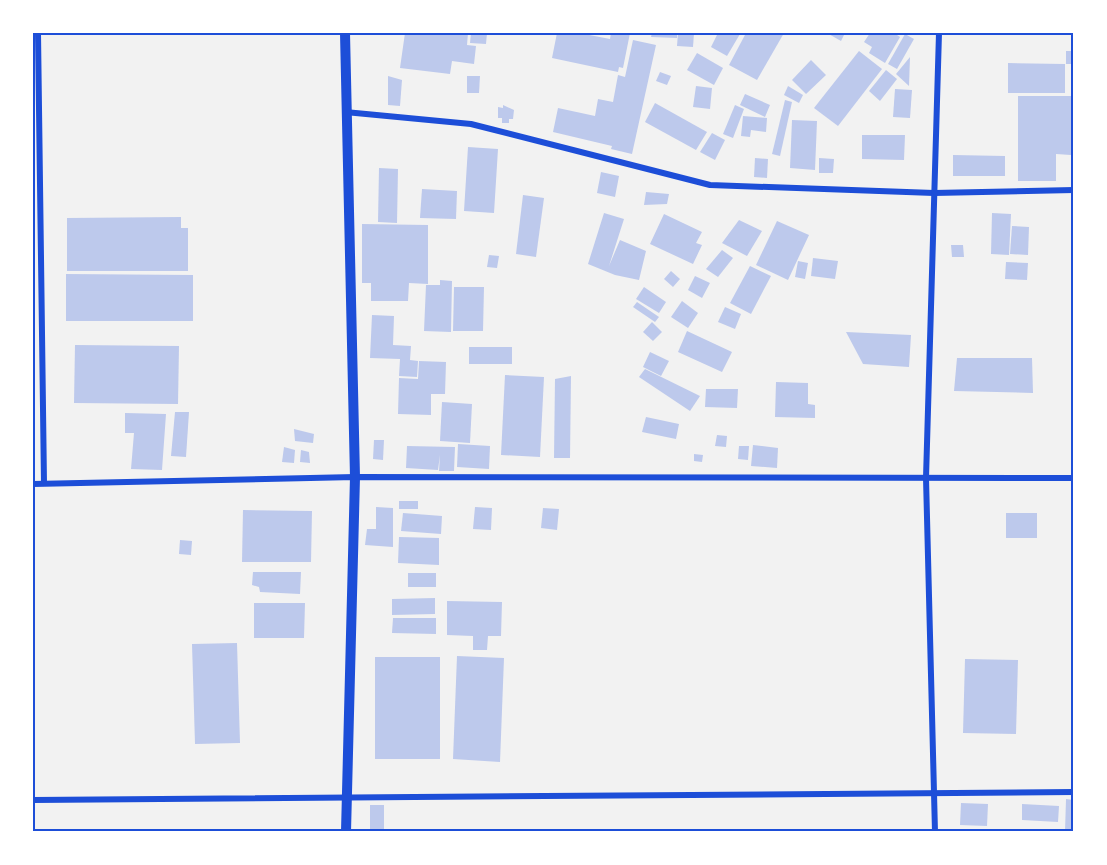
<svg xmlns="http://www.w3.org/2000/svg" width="1107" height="865" viewBox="0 0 1107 865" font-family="'Varela Round',sans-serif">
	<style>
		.building { fill: #bdc9ec }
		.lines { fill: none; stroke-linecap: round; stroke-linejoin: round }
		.minor { stroke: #1d4ed8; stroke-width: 6 }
		.tertiary { stroke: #1d4ed8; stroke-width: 10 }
		.neatline { fill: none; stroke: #1d4ed8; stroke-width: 2 }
	</style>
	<rect width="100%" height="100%" fill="#f2f2f2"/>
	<g class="building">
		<polygon points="405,33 468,33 467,45 476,46 474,64 452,61 450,74 400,68"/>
		<polygon points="471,33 487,33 486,44 470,43"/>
		<polygon points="557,33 579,33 610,39 611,33 630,33 623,68 619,67 618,72 552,58"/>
		<polygon points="652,33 677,33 677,38 651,37"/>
		<polygon points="678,33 694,33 693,47 677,46"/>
		<polygon points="718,33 740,34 727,56 711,47"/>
		<polygon points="746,33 784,33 757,80 729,65"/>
		<polygon points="827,33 845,33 841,41"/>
		<polygon points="870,33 894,33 900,37 885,63 869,53 872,47 864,42"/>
		<polygon points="905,34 914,39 897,69 888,64"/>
		<polygon points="633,40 656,45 632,154 611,149 612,146 553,132 558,108 595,116 598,99 613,102 618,75 625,77"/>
		<polygon points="859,51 882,69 838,126 814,108"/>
		<rect x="1066" y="51" width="8" height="13"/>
		<polygon points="697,53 723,68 714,85 687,70"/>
		<polygon points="910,57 909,86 896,74"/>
		<polygon points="811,60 826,75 806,94 792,80"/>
		<polygon points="1008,63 1065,64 1065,93 1008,93"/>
		<polygon points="886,70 897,79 880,101 869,91"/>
		<polygon points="660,72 671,76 667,85 656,81"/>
		<polygon points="388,76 402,80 400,106 388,105"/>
		<polygon points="467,76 480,76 479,93 467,93"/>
		<polygon points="696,86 712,88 710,109 693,107"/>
		<polygon points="788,86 803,95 799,103 784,95"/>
		<polygon points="895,89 912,90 910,118 893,117"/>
		<polygon points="745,94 770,105 765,117 740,105"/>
		<polygon points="1018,96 1072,96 1071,155 1056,154 1056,181 1018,181"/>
		<polygon points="785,100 792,102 780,156 772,154"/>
		<polygon points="655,103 707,132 696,150 645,122"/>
		<polygon points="503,105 514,110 513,119 509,119 509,123 502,123 502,118 498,118 498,107 503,108"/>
		<polygon points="735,105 744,109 733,138 723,134"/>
		<polygon points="743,116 767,118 766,132 751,130 750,137 741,136"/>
		<polygon points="792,120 817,121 815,170 790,168"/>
		<polygon points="712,133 725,140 715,160 700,152"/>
		<polygon points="862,135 905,135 904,160 862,159"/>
		<polygon points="468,147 498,149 494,213 464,211"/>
		<polygon points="953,155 1005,156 1005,176 953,176"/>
		<polygon points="755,158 768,159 767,178 754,177"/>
		<polygon points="819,158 834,159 833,173 819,173"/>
		<polygon points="379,168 398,169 397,223 378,222"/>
		<polygon points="601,172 619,176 615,197 597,193"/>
		<polygon points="422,189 457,191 456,219 420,218"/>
		<polygon points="646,192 669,194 667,204 644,205"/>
		<polygon points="523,195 544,198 536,257 516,254"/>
		<polygon points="604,213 624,219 609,266 620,240 646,251 639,280 615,275 588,264"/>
		<polygon points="992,213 1011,214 1009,255 991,254"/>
		<polygon points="664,214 702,232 696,243 702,245 693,264 650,244"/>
		<polygon points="181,217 181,228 188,228 188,271 67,271 67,218"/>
		<polygon points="739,220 762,231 747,256 722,243"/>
		<polygon points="777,221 809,235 788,280 756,265"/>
		<polygon points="362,224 428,225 428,284 409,283 408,301 371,301 371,283 362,283"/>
		<polygon points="1012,226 1029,227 1028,255 1010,254"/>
		<polygon points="951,245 963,245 964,257 952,257"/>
		<polygon points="722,250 733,258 718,277 706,269"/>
		<polygon points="489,255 499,256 497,268 487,267"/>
		<polygon points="813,258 838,261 835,279 811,276"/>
		<polygon points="798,261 808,263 805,279 795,277"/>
		<polygon points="1006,262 1028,263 1027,280 1005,279"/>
		<polygon points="750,266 771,276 751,314 730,303"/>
		<polygon points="671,271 680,279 673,287 664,279"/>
		<polygon points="66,274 193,275 193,321 66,321"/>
		<polygon points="695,276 710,283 702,298 688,290"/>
		<polygon points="440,280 452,281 451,332 424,331 426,285 440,285"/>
		<polygon points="454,287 484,287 483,331 453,331"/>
		<polygon points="644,287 666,302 659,313 636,299"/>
		<polygon points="682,301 698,313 688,328 671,317"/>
		<polygon points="637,302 659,317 655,322 633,307"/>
		<polygon points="725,307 741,314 735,329 718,322"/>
		<polygon points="372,315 394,316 393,345 411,346 410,360 418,361 417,377 399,376 400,359 370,358"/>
		<polygon points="652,322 662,332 653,341 643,332"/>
		<polygon points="687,331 732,352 722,372 678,352"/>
		<polygon points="846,332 911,335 909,367 863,364"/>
		<polygon points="75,345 179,346 178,404 74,403"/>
		<rect x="469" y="347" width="43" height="17"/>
		<polygon points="650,352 669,361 661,376 643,367"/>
		<polygon points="957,358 1032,358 1033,393 954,391"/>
		<polygon points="419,361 446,362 445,394 431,394 431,415 398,414 399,378 418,379"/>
		<polygon points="645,369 700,396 690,411 639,377"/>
		<polygon points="505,375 544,377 540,457 501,455"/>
		<polygon points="571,376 570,458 554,458 555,379"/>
		<polygon points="776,382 808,383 808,404 815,405 815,418 775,417"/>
		<polygon points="706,389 738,389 737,408 705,407"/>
		<polygon points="442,402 472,404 470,443 440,441"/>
		<polygon points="175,412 189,412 186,457 171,456"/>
		<polygon points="125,413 166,414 162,470 131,469 134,433 125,433"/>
		<polygon points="646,417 679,424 676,439 642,432"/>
		<polygon points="294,429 314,434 313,443 295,441"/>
		<polygon points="717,435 727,436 726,447 715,446"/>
		<polygon points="374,440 384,440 383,460 373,459"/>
		<polygon points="458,444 490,446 489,469 457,467"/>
		<polygon points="753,445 778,448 777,468 751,466"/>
		<polygon points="407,446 455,447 454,471 439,471 440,455 438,470 406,468"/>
		<polygon points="739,446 749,446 748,460 738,459"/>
		<polygon points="284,447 295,450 294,463 282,462"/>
		<polygon points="301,450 309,452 310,463 300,462"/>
		<polygon points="694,454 703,455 702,462 694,461"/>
		<rect x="399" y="501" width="19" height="8"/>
		<polygon points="376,507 393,508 393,547 365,545 367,529 376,529"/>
		<polygon points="475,507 492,508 491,530 473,529"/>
		<polygon points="543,508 559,509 557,530 541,528"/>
		<polygon points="243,510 312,511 311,562 242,562"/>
		<polygon points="403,513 442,516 441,534 401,531"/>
		<rect x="1006" y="513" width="31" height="25"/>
		<polygon points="399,537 439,538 439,565 398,563"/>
		<polygon points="180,540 192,541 191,555 179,554"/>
		<polygon points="253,572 301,572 300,594 260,592 259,587 252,585"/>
		<rect x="408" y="573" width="28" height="14"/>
		<polygon points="435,598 435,614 392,615 392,599"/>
		<polygon points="447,601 502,602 501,636 488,636 487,650 473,650 473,636 447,635"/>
		<polygon points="254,603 305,603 304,638 254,638"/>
		<polygon points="393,618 436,618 436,634 392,633"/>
		<polygon points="237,643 240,743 195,744 192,644"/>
		<polygon points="457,656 504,658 500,762 453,759"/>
		<rect x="375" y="657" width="65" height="102"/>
		<polygon points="965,659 1018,660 1016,734 963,733"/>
		<polygon points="1066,799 1074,800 1074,832 1065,832"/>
		<polygon points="961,803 988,804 987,826 960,825"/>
		<polygon points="1022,804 1059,806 1058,822 1022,820"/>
		<rect x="370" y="805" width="14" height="26"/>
	</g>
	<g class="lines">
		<g class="minor">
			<polyline points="38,33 44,483"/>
			<polyline points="345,112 471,124 710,185 934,193 1074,190"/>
			<polyline points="33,484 355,477 1074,478"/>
			<polyline points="33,800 1074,792"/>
			<polyline points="935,832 926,478 939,33"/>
		</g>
		<polyline class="tertiary" points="345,33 355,477 346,832"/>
	</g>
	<rect width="1107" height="865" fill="none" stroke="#ffffff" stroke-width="69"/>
	<rect x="34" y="34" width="1038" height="796" class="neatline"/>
</svg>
